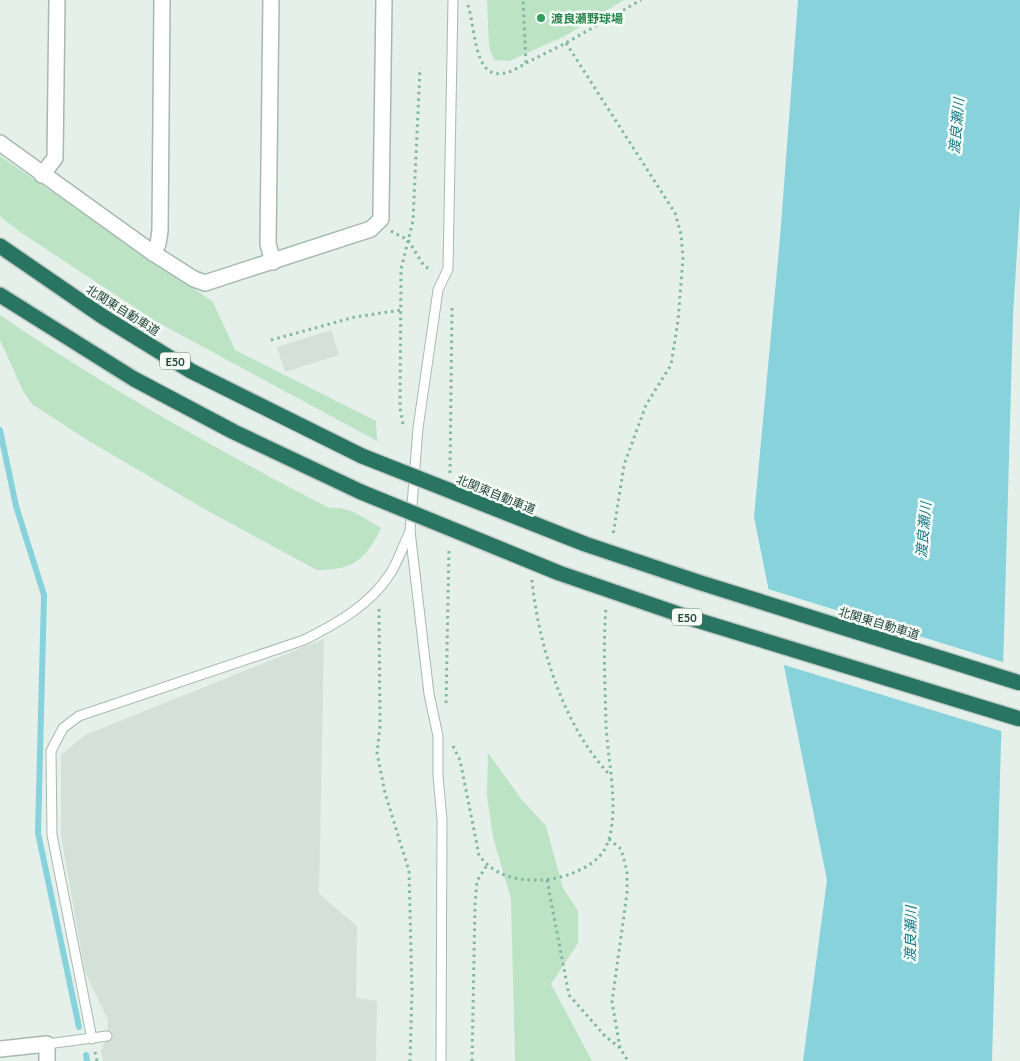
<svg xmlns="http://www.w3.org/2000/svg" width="1020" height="1061" viewBox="0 0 1020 1061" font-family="Lato,'Noto Sans JP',sans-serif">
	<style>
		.built { fill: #d3e1d9 }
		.green { fill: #bbe3c4 }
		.water { fill: #87d2db }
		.pier { fill: #e5f0ea }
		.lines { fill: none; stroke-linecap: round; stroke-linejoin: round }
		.stream { stroke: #87d2db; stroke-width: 6 }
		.lane-casing { stroke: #a6b9b1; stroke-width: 11 }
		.street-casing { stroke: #a6b9b1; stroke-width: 18 }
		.highway-casing { stroke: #c1cbc8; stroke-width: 18 }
		.path { stroke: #81b7a4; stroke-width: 3; stroke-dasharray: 2.5 4; stroke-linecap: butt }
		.lane { stroke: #fff; stroke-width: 9 }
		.street { stroke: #fff; stroke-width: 15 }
		.highway { stroke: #297561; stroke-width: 15 }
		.highway-bridge-casing { stroke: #c1cbc8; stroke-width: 18; stroke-linecap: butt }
		.highway-bridge { stroke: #297561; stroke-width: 15 }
		.leisure-dot { fill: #2e9e5b; stroke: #f6fbf8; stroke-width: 2 }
		.labels { text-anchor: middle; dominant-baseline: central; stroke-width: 5; stroke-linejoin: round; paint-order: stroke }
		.shield { fill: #f6fbf8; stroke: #617c72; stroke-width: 1 }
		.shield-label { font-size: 11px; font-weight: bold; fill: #214539 }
		.leisure-label { font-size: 12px; font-weight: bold; fill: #27864d; stroke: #f6fbf8; text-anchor: start }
		.street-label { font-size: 12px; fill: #214539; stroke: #f6fbf8 }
		.water-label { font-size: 14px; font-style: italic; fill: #127b89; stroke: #f6fbf8 }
	</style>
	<rect width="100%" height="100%" fill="#e5f0ea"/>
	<g class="built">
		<polygon points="331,330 339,355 285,372 277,347"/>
		<polygon points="324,639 319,894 357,926 356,998 377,1001 376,1061 103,1061 101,1051 107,1036 108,1020 85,972 61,836 61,755 85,735"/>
	</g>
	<g class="green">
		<polygon points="487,0 624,0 565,36 509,61 494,60 489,47"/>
		<polygon points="0,156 213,302 235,350 376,421 377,441 157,322 20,232 0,216"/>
		<path d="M 0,315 C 105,387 216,449 329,508 C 349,506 364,518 381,528 C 365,560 354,570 317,570 L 208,511 L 89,441 L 32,404 L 23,391 L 0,340 Z"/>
		<polygon points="488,753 522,800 546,826 563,888 578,911 578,943 551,984 592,1061 515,1061 511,899 493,837 487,796"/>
	</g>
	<polygon class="water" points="798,0 1020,0 1020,203 1013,316 992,1061 803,1061 827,880 754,517 780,238"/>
	<polygon class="pier" points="765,588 1006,663 1004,732 781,664"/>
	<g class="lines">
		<g class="stream">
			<polyline points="0,430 16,506 44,595 38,833 79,1027"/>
			<polyline points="86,1055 87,1061"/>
		</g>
		<g class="lane-casing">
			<g id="lane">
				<path d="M 92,1039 L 52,835 L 51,751 L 63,728 L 79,716 L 304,640 C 336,624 370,605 390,574 C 398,562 403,545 410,532"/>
				<polyline points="47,1044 107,1036"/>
				<polyline points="441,1061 442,820 438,776 438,736 429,694 410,531 418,428 438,290 448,269 453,0"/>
			</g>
		</g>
		<g class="street-casing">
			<g id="street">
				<polyline points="271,0 268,244 273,262"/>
				<polyline points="0,143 153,253 194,279 205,283 371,229 381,219 381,209 384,0"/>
				<polyline points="42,175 55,158 57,0"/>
				<polyline points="153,253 158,244 160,231 162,0"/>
				<polyline points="0,1049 47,1044 47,1061"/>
			</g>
		</g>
		<g class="highway-casing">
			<g id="highway">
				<polyline points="0,246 102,316 191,371 362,456"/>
				<polyline points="0,295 134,379 234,432 361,492"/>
			</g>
		</g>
		<g class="path">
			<path d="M 468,5 C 478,39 473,98 526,63 L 523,0"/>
			<polyline points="566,43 675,213 681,234 683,258 678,321 671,365 646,405 624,465 613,535"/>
			<polyline points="526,63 566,43 641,0"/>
			<polyline points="391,231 408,240 424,266 432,270"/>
			<polyline points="271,340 355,317 401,310"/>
			<polyline points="403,424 400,408 401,269 413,221 420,68"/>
			<polyline points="450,473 452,307"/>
			<path d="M 532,580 C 538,644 564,728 610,775"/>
			<polyline points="379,609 380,727 377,753 385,793 409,871 412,991 410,1061"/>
			<polyline points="446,703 449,547"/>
			<path d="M 453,746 L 460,760 L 479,855 C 494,876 517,881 542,880 C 562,879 591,869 603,852 C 623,821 607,759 606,724 C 605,685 603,645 606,606"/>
			<polyline points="609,839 621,849 627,871 627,893 612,1002 620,1048"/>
			<polyline points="547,880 569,995 605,1036 620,1048 628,1061"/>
			<polyline points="95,1052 97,1061"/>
			<polyline points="472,1061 475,905 477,881 487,865"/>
		</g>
		<use href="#lane" class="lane"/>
		<use href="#street" class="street"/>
		<use href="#highway" class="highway"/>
		<g class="highway-bridge-casing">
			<g id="highway-bridge">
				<polyline points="362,456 585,544 698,582 1020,683"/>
				<polyline points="361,492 559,573 690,618 1020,719"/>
			</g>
		</g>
		<use href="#highway-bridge" class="highway-bridge"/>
	</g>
	<circle class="leisure-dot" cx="541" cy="18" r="5"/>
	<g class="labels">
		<g class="shield">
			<rect x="160" y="352.5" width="30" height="17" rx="4"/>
			<rect x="672" y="608.5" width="30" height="17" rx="4"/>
		</g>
		<g class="shield-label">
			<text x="175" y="361">E50</text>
			<text x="687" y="617">E50</text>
		</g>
		<g class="leisure-label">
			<text x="551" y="18">渡良瀬野球場</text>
		</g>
		<g class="street-label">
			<text transform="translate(123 310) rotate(32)">北関東自動車道</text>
			<text transform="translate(496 494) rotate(22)">北関東自動車道</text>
			<text transform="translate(879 623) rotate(17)">北関東自動車道</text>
		</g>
		<g class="water-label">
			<text transform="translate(956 126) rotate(-85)">渡良瀬川</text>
			<text transform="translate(923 530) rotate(-85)">渡良瀬川</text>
			<text transform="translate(910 934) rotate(-89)">渡良瀬川</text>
		</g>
	</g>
</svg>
